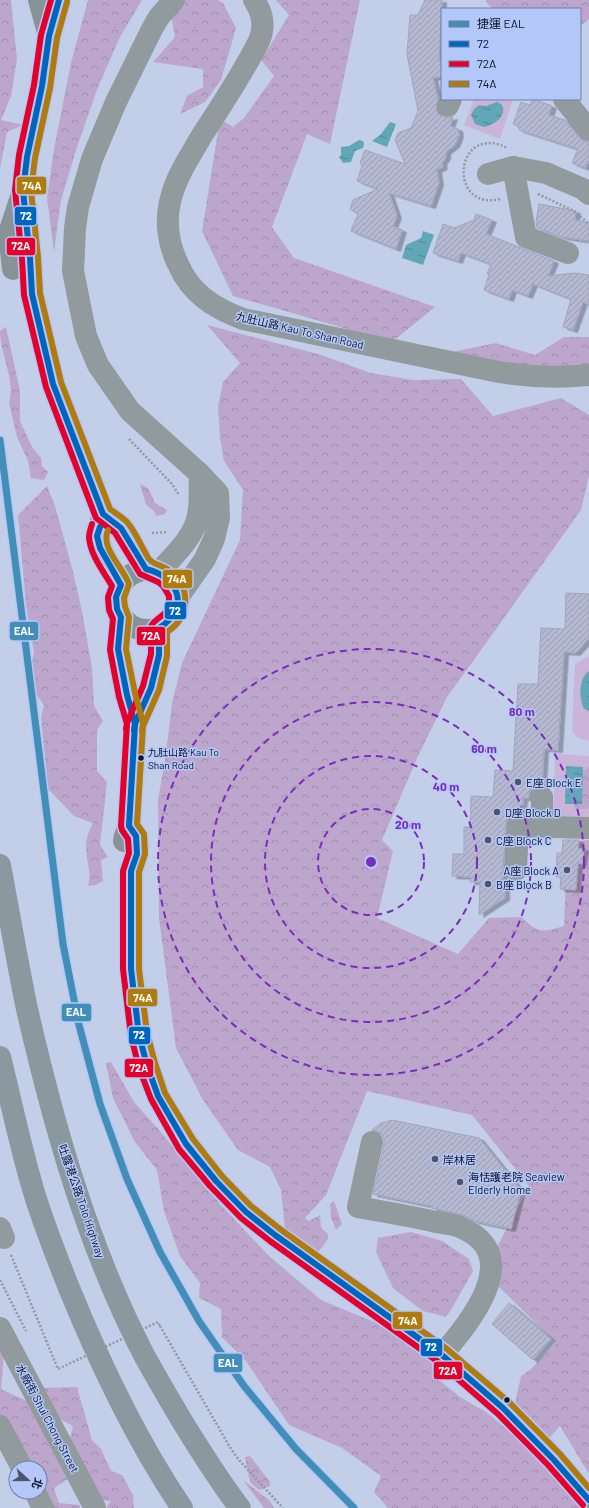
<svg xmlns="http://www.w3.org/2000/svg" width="589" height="1508" viewBox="0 0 589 1508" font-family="Barlow,'Noto Sans TC',sans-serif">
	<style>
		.grass { fill: #cab4d9 }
		.forest { fill: url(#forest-crowns) }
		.water { fill: url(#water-ripples) }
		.building { fill: url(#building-hatch); stroke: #a1a5bd; filter: url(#shadow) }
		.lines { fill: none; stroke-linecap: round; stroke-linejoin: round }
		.path { stroke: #9198a1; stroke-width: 2.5; stroke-dasharray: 2 2; stroke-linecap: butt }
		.minor { stroke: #919a9c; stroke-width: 22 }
		.major { stroke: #889398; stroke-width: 22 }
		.highway { stroke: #8c989f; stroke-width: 22 }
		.path-bridge { stroke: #9198a1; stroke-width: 2.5; stroke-dasharray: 2 2; stroke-linecap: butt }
		.bus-1-casing { stroke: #b3c7f9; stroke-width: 9 }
		.bus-2-casing { stroke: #b3c7f9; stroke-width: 9 }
		.bus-3-casing { stroke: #b3c7f9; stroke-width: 9 }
		.bus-1 { stroke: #0065bd; stroke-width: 6 }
		.bus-2 { stroke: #e4002b; stroke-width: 6 }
		.bus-3 { stroke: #b17a0d; stroke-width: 6 }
		.metro-1-casing { stroke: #b3c7f9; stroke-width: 10 }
		.metro-1 { stroke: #428eb8; stroke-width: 7 }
		.ring { fill: none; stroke: #7b2cbf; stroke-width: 2; stroke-dasharray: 7 5 }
		.bus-dot { fill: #0d142a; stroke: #b3c7f9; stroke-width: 1.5 }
		.poi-dot { fill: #4d556d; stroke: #b3c7f9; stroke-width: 1.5 }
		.labels { text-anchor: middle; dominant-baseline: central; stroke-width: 3; stroke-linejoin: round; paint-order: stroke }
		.bus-label { font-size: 10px; fill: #0d142a; stroke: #b3c7f9; text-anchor: start }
		.street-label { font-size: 11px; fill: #0d142a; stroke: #b3c7f9 }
		.poi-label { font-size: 11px; fill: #0d142a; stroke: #b3c7f9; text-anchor: start }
		.centre { fill: #7b2cbf; stroke: #b3c7f9; stroke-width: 2 }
		.ring-label { font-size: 12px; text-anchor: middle; font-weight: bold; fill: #7b2cbf; stroke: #b3c7f9; stroke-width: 3; stroke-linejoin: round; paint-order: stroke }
		.line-badge { stroke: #b3c7f9; stroke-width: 1.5 }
		.badge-label { font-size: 11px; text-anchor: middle; font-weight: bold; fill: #fff }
	</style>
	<defs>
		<pattern id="forest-crowns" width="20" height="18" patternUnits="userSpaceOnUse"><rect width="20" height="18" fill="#bda6cc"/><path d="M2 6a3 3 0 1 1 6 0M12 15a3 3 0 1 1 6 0" fill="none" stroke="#a18eaf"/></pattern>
		<pattern id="water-ripples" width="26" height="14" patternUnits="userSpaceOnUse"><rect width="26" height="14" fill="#61a7b8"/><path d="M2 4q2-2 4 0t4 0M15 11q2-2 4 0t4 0" fill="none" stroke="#4e8796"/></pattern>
		<pattern id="building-hatch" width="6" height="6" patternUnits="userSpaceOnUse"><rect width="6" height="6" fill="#b4b8d0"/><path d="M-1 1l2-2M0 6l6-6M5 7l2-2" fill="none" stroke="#9a9db3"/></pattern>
		<filter id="shadow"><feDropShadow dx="4.5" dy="2.5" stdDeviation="0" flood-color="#0004"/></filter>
	</defs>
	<rect width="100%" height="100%" fill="#c3cee9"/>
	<g class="grass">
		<polygon points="474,99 513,99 500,139 464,125"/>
		<path d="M 589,656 L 589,741 C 581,739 575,738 572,730 L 575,664 Z"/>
		<polygon points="555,754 589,756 589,817 553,816"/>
	</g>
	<g class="forest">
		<polygon points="0,0 11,0 17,59 11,96 1,120 23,125 7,132 0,169"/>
		<polygon points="88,0 142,0 120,37 98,87 76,150 61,200 54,252 47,198 54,149 71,63"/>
		<polygon points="182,0 218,0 223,3 236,28 221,80 205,102 180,114 187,96 203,87 203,69 153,62 175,37 170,10"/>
		<polygon points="276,0 360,0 330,144 307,134 272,227 294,258 435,307 392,342 233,296 202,231 220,119 233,127 244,118 274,76 261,60 289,15"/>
		<polygon points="486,0 589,0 589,19 580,26 580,9 493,9 486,2"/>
		<path d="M 207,325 L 318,354 L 371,373 L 413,380 L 461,379 L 493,416 L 561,398 L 589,415 L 589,476 L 581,510 L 494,632 L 447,697 L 418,756 L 382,840 L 393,851 L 377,918 L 458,954 L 489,918 L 521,917 C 538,933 541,933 564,926 L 566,880 L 578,841 L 589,840 L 589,1474 L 560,1426 L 543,1445 L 512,1417 L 521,1376 L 530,1370 L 556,1343 L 495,1283 L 496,1249 L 529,1186 L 472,1115 L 367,1091 L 326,1195 L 305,1218 L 309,1221 L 320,1215 L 321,1228 L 328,1234 L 328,1239 L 316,1255 L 285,1229 L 281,1190 L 270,1167 L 238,1150 L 203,1100 L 176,1048 L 159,918 L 158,800 L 166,754 L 172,703 L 182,663 L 240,540 L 243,490 L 224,461 L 220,438 L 218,407 L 223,382 L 240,363 Z"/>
		<path d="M 6,327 L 20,391 L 20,421 L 32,447 L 41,458 L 42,466 L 48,472 L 44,480 L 31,478 L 28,461 L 17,437 L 9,403 C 16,382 0,353 0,331 Z"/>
		<polygon points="564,337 589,337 589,372 538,375 452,352 496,343 535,355"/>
		<polygon points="140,484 148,488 155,503 167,510 165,514 156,516 154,511 146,505"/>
		<path d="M 47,486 L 55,506 L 72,568 L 82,611 L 92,668 L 94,706 L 103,721 L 97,730 L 97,771 L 107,782 L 100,845 L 108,857 L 101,860 L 103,881 L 96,885 L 88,886 C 93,871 83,854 87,838 C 88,833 91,828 93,823 L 74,816 L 48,789 L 41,717 L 44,705 L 35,693 L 31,664 L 34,652 L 26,605 L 18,515 Z"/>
		<polygon points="588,767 589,767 589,807 586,809 574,809 575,778"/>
		<polygon points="111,1062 134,1102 160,1131 219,1203 269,1256 321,1300 391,1329 430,1351 433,1375 460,1397 486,1412 553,1468 586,1508 388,1508 374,1492 381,1476 342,1448 289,1425 246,1361 222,1337 221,1309 199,1298 200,1283 180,1256 164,1211 157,1170 135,1142 113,1098 106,1063"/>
		<polygon points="334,1201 342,1224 336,1230 331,1217 330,1204"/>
		<polygon points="411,1232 442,1241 469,1259 473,1271 451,1310 446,1317 423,1311 393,1288 376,1252 378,1238"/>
		<polygon points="0,1346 4,1353 1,1389 31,1403 69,1478 54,1488 59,1503 80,1505 80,1508 50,1508 40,1491 40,1468 28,1468 0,1416"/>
		<polygon points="77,1387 92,1440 101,1449 111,1471 122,1475 133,1495 134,1508 106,1508 111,1501 98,1500 69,1442 73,1426 56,1417 40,1388"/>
		<polygon points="250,1456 270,1482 270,1486 259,1490 250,1482 245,1457"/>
		<polygon points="243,1480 270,1501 274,1508 264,1508"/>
	</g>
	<g class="water">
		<path d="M 497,102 C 507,105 504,116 497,121 C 493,124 489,126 484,127 L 475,124 L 471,115 L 474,109 L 479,105 L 486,106 Z"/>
		<polygon points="390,122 396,124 387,147 372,141 381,134"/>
		<polygon points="359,140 363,141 364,144 363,148 355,151 351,162 343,163 339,157 341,155 341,147 349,146"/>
		<polygon points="423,231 434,235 423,265 402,258 406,245 421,238"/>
		<path d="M 589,671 L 589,711 L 584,709 C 579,699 578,678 589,671 Z"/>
		<polygon points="566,766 583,767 582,804 565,804"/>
	</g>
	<g class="building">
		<polygon points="425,0 442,0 439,61 442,60 442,76 433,78 438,98 436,108 438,114 443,117 449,118 453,117 450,126 458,129 459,135 455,145 446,152 446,157 442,163 443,167 437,170 439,183 431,206 389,193 397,216 393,226 402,230 396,249 351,231 358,214 350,209 353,200 378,189 357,181 362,166 360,163 365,150 405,164 395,140 398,133 411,128 418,111 407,54 410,15 418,15"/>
		<polygon points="533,99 552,106 549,115 565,120 580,138 584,141 589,142 589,161 585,168 572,163 578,149 519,130 520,127 513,124 521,102 530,105"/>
		<polygon points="539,204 576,211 575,220 589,223 589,241 562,237 537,228 536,222"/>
		<polygon points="476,214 492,220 486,234 554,261 548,276 574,273 589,275 589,305 583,302 573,330 563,327 571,299 533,284 528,296 512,290 509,299 484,290 489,275 487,274 491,264 461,253 458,261 433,253 443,224 454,228 474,220"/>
		<polygon points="566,593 589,594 589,638 576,653 564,652 558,750 544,749 542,785 536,786 531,790 529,793 529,798 523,798 522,814 512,815 507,820 506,825 502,887 505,887 505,898 479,915 480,882 470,882 471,877 452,876 453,854 464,854 464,827 470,827 471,796 493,797 495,770 513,771 518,684 538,684 541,628 565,629"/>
		<polygon points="563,840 579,840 578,849 584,849 582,864 578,863 576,890 560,889 561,877 556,877 557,853 562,853"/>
		<polygon points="392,1120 479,1138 521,1190 511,1229 475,1221 463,1215 432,1208 432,1206 373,1194 384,1144 384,1139 381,1133 372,1130 381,1123"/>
		<polygon points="509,1303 551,1339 533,1360 492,1324"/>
	</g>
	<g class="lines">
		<g class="path">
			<polyline points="538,194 574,211 589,224"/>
			<path d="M 500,199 C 451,211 453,134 497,144 C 501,145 505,147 508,148"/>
			<polyline points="129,439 172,484 179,495"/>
			<polyline points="152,533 168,532"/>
			<polyline points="11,1255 55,1362"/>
			<polyline points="0,1280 26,1331"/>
			<polyline points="160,1326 231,1449 239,1460 283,1508"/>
		</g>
		<g class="minor">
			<polyline points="174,0 159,17 152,29 116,102 92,159 78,207 75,228 73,271 86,336 98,365 130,411 200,474 218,493 219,518 214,539 205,559 177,599"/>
			<path d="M 254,0 C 263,13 265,27 259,41 C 242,75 221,106 201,137 C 189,158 175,178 170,202 C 165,223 169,246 178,264 C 191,294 214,308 243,319 L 499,372 C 529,377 558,378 589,375"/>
			<polyline points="564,99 589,130"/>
			<polyline points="448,106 451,99"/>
			<polyline points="513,167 526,237 568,253"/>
			<polyline points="488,174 513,167 546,173 583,189 589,194"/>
			<path d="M 159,572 C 174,555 194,538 198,515 C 201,502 199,487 200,474"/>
			<polyline points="542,826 542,797"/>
			<polyline points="516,870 518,826 589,828"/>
			<path d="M 372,1142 L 358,1207 C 384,1212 410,1216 436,1222 C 444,1223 454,1224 462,1228 C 525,1256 470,1322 442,1355"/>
			<polyline points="0,1228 4,1238"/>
			<polyline points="0,1328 95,1508"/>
			<polyline points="0,1426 22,1468"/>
			<polyline points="35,1492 43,1508"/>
		</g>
		<g class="major">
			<polyline points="39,0 49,36"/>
			<polyline points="23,191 30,258 32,294 44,346 53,384 103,514 121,528 146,569"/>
			<polyline points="13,269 9,233 23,191 27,157 42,86 49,36 59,0"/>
			<polyline points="103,514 97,536 106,560 121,585"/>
			<circle cx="147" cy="600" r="30"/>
			<polyline points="121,617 118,649 127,695 135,724 129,826 125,836 124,841"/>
			<path d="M 135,724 C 146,702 155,681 159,656 C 160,647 159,637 159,628"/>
			<polyline points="129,826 136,836 137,854 131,871 131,969 139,1035 147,1065 158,1096 186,1144 216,1181 246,1212 275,1235 442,1355 503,1408 554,1460 589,1500"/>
		</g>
		<g class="highway">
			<path d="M 0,865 C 9,913 17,961 27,1009 C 54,1127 88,1247 144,1355 C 156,1377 169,1399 182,1421 C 200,1450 219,1481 240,1508"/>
			<path d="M 0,1057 C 11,1101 20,1145 33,1189 C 43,1223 56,1255 69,1288 C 100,1364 136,1440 182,1508"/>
		</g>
		<polyline class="path-bridge" points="55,1362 58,1369 158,1322 160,1326"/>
		<g class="bus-1-casing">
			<g id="bus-1">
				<path d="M 59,0 L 49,36 L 42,86 L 27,157 L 23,191 L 30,258 L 32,294 L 53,384 L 103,514 L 121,528 L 146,569 C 179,577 191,608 159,628 L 159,655 L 151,688 L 135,724 L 129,826 L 136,836 L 137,854 L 131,871 L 131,969 L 139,1035 L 147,1065 L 158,1096 L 186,1144 L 216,1181 L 246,1212 L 275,1235 L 442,1355 L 503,1408 L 554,1460 L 589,1500"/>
				<polyline points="100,527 97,536 100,548 121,585 116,597 117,609 121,617 118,649 127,695 135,724 134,730"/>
			</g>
		</g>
		<g class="bus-2-casing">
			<g id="bus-2">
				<polyline points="51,0 41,35 34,85 19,155 15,190 22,259 24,295 46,387 96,518 115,533 140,574 158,582 163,586 169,596 169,607 165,613 154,622 151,626 151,654 143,686 127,723 121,826 122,830 128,839 129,853 123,871 123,969 131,1036 139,1068 151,1099 179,1149 210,1186 241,1218 270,1241 437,1361 498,1414 548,1465 583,1505"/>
				<path d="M 92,524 C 91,528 89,532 89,537 C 90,554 103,571 112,586 L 108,597 L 109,610 L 113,619 L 110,650 L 119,697 L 127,724 L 126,729"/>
			</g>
		</g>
		<g class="bus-3-casing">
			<g id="bus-3">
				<path d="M 67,2 L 57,38 L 50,88 L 35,158 L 31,191 L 38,257 L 40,293 L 61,382 L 110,509 C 115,513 122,517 127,522 C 135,531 140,544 146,554 C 147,556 149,560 151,561 C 154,564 163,566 167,569 C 192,586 191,616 167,632 L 167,656 L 159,690 L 143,726 L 137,824 L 144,834 L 145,854 L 139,872 L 139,969 L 147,1033 L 155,1063 L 165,1093 L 193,1139 L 222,1176 L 251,1206 L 280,1229 L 447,1349 L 509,1402 L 560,1454 L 589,1488"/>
				<path d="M 108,530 C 100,548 123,567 129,584 L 124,598 L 125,607 L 129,617 L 126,649 L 135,693 L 143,723 L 142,731"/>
			</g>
		</g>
		<use href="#bus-1" class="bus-1"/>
		<use href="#bus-2" class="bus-2"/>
		<use href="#bus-3" class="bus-3"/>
		<g class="metro-1-casing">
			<polyline id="metro-1" points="0,440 63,944 79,1025 100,1104 127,1179 160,1252 199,1321 244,1386 296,1449 354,1508"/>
		</g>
		<use href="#metro-1" class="metro-1"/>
	</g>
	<g class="ring">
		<circle cx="371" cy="862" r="53"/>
		<circle cx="371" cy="862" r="106"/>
		<circle cx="371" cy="862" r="160"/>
		<circle cx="371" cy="862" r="213"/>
	</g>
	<g class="bus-dot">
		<circle cx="141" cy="758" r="3.5"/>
		<circle cx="507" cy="1400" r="3.5"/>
	</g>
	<g class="poi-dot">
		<circle cx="518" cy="782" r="4"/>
		<circle cx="497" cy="812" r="4"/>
		<circle cx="488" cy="840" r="4"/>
		<circle cx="567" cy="870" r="4"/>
		<circle cx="488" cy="884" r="4"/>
		<circle cx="435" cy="1159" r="4"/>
		<circle cx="460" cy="1182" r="4"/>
	</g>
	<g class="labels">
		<g class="bus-label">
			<text x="148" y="752">九肚山路 Kau To<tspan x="148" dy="13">Shan Road</tspan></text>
		</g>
		<g class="street-label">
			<text transform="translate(300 330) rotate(13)">九肚山路 Kau To Shan Road</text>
			<text transform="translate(82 1201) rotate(71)">吐露港公路 Tolo Highway</text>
			<text transform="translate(48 1418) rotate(62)">水廠街 Shui Chong Street</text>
		</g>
		<g class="poi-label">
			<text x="526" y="782">E座 Block E</text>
			<text x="505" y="812">D座 Block D</text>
			<text x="496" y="840">C座 Block C</text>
			<text x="559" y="870" text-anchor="end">A座 Block A</text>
			<text x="496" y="884">B座 Block B</text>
			<text x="443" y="1159">岸林居</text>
			<text x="468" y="1176">海恬護老院 Seaview<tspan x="468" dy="13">Elderly Home</tspan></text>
		</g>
	</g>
	<circle cx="371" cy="862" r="6" class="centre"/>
	<g class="ring-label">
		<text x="522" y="716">80 m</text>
		<text x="484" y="753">60 m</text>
		<text x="446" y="791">40 m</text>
		<text x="408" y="829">20 m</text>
	</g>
	<g class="line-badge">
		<rect x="16" y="176" width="31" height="19" rx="4" fill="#b17a0d"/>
		<rect x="14" y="206" width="23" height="20" rx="4" fill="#0065bd"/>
		<rect x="6" y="237" width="30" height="19" rx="4" fill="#e4002b"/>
		<rect x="162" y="569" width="31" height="20" rx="4" fill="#b17a0d"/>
		<rect x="164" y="601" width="23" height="19" rx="4" fill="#0065bd"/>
		<rect x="9" y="621" width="30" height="20" rx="4" fill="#428eb8"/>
		<rect x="136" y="626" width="30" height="20" rx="4" fill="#e4002b"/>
		<rect x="127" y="988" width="31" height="19" rx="4" fill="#b17a0d"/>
		<rect x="61" y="1003" width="31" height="19" rx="4" fill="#428eb8"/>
		<rect x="128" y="1026" width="23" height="19" rx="4" fill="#0065bd"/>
		<rect x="124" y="1058" width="30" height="20" rx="4" fill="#e4002b"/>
		<rect x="392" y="1311" width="31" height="19" rx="4" fill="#b17a0d"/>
		<rect x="420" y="1338" width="23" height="19" rx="4" fill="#0065bd"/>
		<rect x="213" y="1353" width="30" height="20" rx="4" fill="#428eb8"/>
		<rect x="433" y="1361" width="30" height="19" rx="4" fill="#e4002b"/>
	</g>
	<g class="badge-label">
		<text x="32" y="190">74A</text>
		<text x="26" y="220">72</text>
		<text x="21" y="250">72A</text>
		<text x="177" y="583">74A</text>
		<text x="175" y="615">72</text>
		<text x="24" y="635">EAL</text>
		<text x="151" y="640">72A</text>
		<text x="143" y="1002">74A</text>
		<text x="76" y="1016">EAL</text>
		<text x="139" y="1039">72</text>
		<text x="139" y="1072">72A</text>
		<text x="408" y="1325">74A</text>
		<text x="431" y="1351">72</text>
		<text x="228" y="1367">EAL</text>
		<text x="448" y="1375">72A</text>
	</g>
	<rect x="441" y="8" width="140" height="92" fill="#b3c7f9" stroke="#717fa6"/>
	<rect x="449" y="21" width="20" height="6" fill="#428eb8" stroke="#717fa6"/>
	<text x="477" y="28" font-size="12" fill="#0d142a">捷運 EAL</text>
	<rect x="449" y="41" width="20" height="6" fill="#0065bd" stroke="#717fa6"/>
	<text x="477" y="48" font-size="12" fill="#0d142a">72</text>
	<rect x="449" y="61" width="20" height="6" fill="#e4002b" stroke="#717fa6"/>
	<text x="477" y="68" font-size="12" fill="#0d142a">72A</text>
	<rect x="449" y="81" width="20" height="6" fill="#b17a0d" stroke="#717fa6"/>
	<text x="477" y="88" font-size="12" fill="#0d142a">74A</text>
	<g transform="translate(28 1480) rotate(111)"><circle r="19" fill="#b3c7f9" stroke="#717fa6"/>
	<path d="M0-3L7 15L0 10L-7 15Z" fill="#4d556d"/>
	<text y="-6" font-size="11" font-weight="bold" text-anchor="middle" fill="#0d142a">北</text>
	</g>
</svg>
